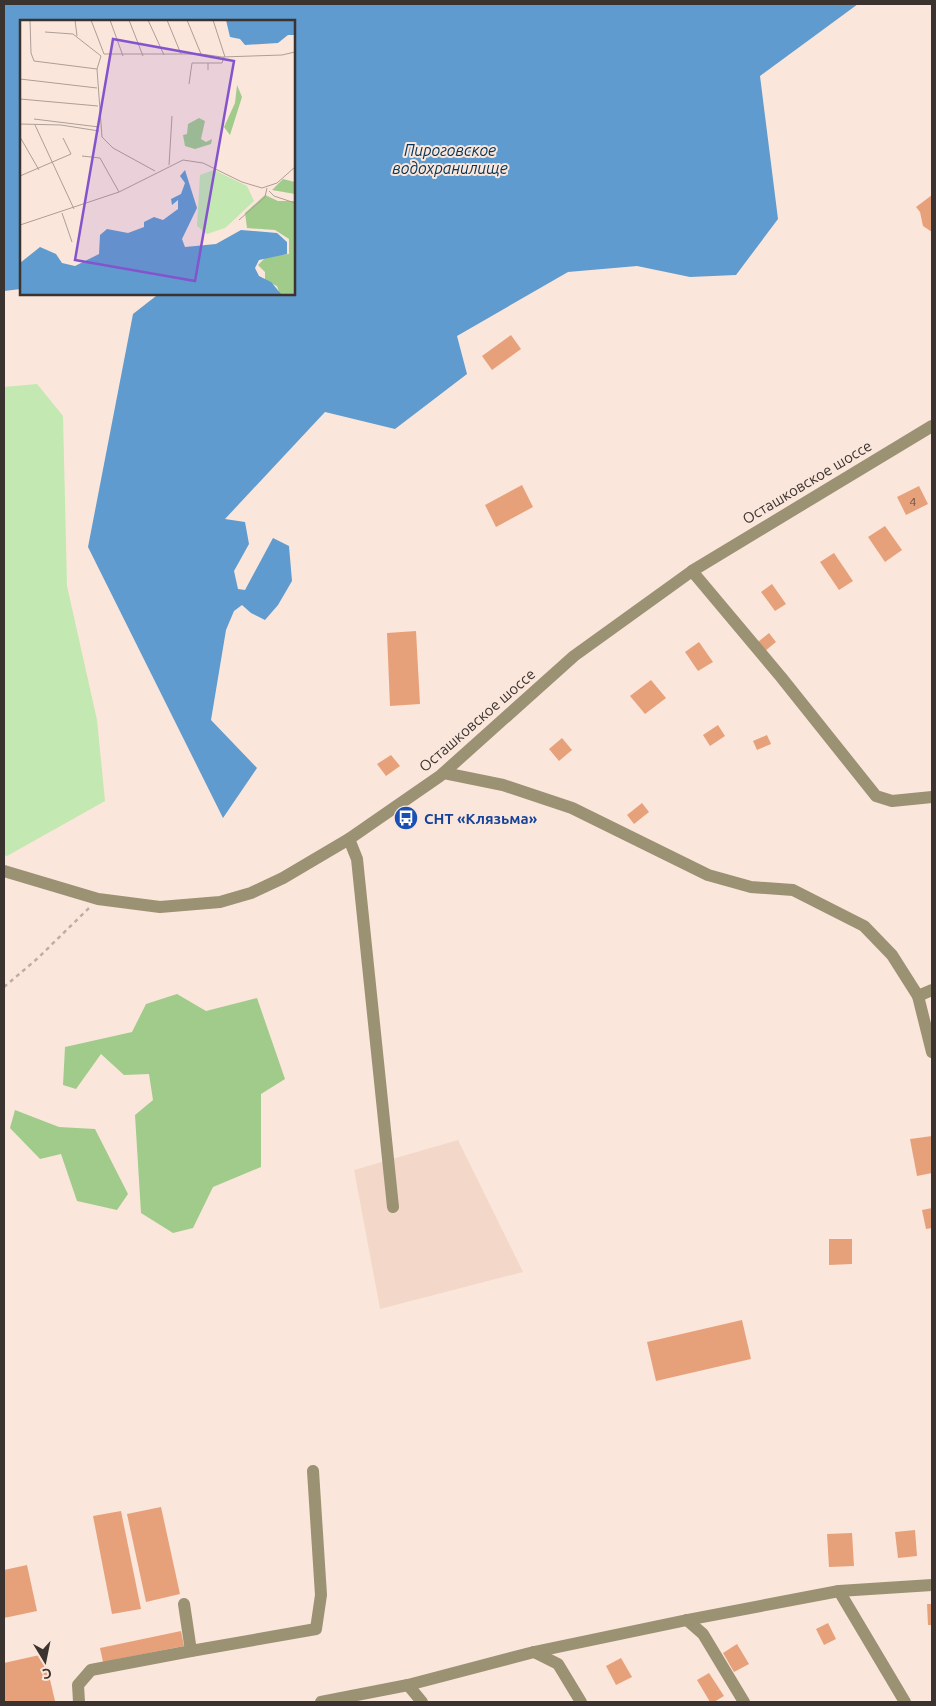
<svg xmlns="http://www.w3.org/2000/svg" width="936" height="1706" viewBox="0 0 936 1706" font-family="Ubuntu,sans-serif">
	<style>
		.built { fill: #f3d8c9 }
		.green { fill: #c3e8b1 }
		.forest { fill: #a0cb8b }
		.water { fill: #5f9bce }
		.building { fill: #e7a17a }
		.lines { fill: none; stroke-linecap: round; stroke-linejoin: round }
		.path { stroke: #beada5; stroke-width: 2.5; stroke-dasharray: 4 4; stroke-linecap: butt }
		.minor { stroke: #9b9173; stroke-width: 12 }
		.labels { text-anchor: middle; dominant-baseline: central; stroke-width: 4; stroke-linejoin: round; paint-order: stroke }
		.number-label { font-size: 12px; fill: #664e42 }
		.street-label { font-size: 15px; fill: #3b332f; stroke: #fbe6db }
		.transit-label { font-size: 15px; font-weight: bold; fill: #164399; stroke: #fbe6db; text-anchor: start }
		.water-label { font-size: 16px; font-style: italic; fill: #043557; stroke: #fbe6db }
		.inset-road { fill: none; stroke: #ae9e96; stroke-width: 1 }
		.view { fill: #8454cd; fill-opacity: 0.15; stroke: #8454cd; stroke-width: 2.5 }
		.inset-edge { fill: none; stroke: #3b332f; stroke-width: 2.5 }
	</style>
	<rect width="100%" height="100%" fill="#fbe6db"/>
	<polygon class="built" points="458,1140 523,1272 380,1309 354,1170"/>
	<polygon class="green" points="37,384 63,416 67,586 97,720 105,801 7,856 4,855 4,387"/>
	<g class="forest">
		<polygon points="177,994 206,1011 257,998 285,1079 261,1094 261,1167 213,1187 193,1228 173,1233 141,1213 135,1115 153,1100 149,1074 124,1075 101,1054 76,1089 63,1085 65,1047 132,1032 146,1004"/>
		<polygon points="15,1110 59,1127 95,1129 128,1194 117,1210 77,1201 61,1154 40,1159 10,1128"/>
	</g>
	<polygon class="water" points="4,4 858,4 760,76 778,219 736,275 690,277 637,266 568,272 457,336 467,374 395,429 325,412 225,519 245,522 249,544 234,571 238,589 245,590 273,538 289,546 292,581 278,605 265,620 251,613 242,605 234,611 226,630 211,720 257,768 223,818 88,547 133,314 156,296 155,294 294,294 294,21 21,21 21,289 4,291"/>
	<g class="building">
		<polygon points="932,195 932,232 923,226 920,212 916,207"/>
		<polygon points="511,335 521,349 492,370 482,356"/>
		<polygon points="522,485 533,507 496,527 485,505"/>
		<polygon points="919,486 928,504 906,515 897,497"/>
		<polygon points="885,526 902,550 885,562 868,537"/>
		<polygon points="834,553 853,581 839,590 820,562"/>
		<polygon points="772,584 786,604 775,611 761,592"/>
		<polygon points="416,631 420,704 390,706 387,633"/>
		<polygon points="769,633 776,642 765,651 758,642"/>
		<polygon points="699,642 713,662 698,671 685,652"/>
		<polygon points="651,680 666,698 645,714 630,696"/>
		<polygon points="718,725 725,736 710,746 703,735"/>
		<polygon points="767,735 771,744 757,750 753,741"/>
		<polygon points="562,738 572,750 559,761 549,749"/>
		<polygon points="391,755 400,766 386,776 377,764"/>
		<polygon points="642,803 649,812 634,824 627,815"/>
		<polygon points="932,1136 932,1173 917,1176 910,1139"/>
		<polygon points="932,1208 932,1228 926,1229 922,1210"/>
		<polygon points="829,1239 852,1239 852,1264 829,1265"/>
		<polygon points="742,1320 751,1359 656,1381 647,1342"/>
		<polygon points="161,1507 180,1594 146,1602 127,1514"/>
		<polygon points="121,1511 141,1609 112,1614 93,1516"/>
		<polygon points="915,1530 917,1556 898,1558 895,1532"/>
		<polygon points="852,1533 854,1566 829,1567 827,1534"/>
		<polygon points="27,1565 37,1611 4,1618 4,1570"/>
		<polygon points="927,1604 932,1604 932,1625 928,1625"/>
		<polygon points="828,1623 836,1639 824,1645 816,1629"/>
		<polygon points="181,1631 184,1646 103,1662 100,1648"/>
		<polygon points="737,1644 749,1664 734,1672 723,1653"/>
		<polygon points="44,1654 55,1701 4,1702 4,1663"/>
		<polygon points="621,1658 632,1677 616,1685 606,1666"/>
		<polygon points="709,1673 724,1696 714,1702 710,1702 697,1680"/>
	</g>
	<g class="lines">
		<polyline class="path" points="4,987 38,958 89,908"/>
		<g class="minor">
			<polyline points="692,571 781,677 876,796 892,801 932,797"/>
			<polyline points="444,773 503,785 572,808 708,875 751,887 793,890 864,926 892,955 918,996 932,1052"/>
			<polyline points="349,839 357,859 393,1207"/>
			<polyline points="4,871 98,899 160,907 220,902 251,893 283,878 349,839 440,776 574,656 692,571 932,426"/>
			<polyline points="918,996 932,990"/>
			<polyline points="839,1591 905,1702"/>
			<polyline points="687,1620 703,1634 744,1702"/>
			<polyline points="191,1651 316,1629 321,1595 313,1471"/>
			<polyline points="534,1652 558,1664 581,1702"/>
			<polyline points="408,1685 422,1702"/>
			<polyline points="79,1702 78,1685 91,1670 191,1651 184,1604"/>
			<polyline points="321,1702 408,1685 534,1652 687,1620 839,1591 932,1585"/>
		</g>
	</g>
	<defs>
		<g id="bus-disc" transform="scale(1.25)"><circle r="9.5" fill="#1a4fb4" stroke="#fbe6db"/><path d="M-5-6H5V4H4V6H2V4H-2V6H-4V4H-5ZM-3.5-4V0h7V-4ZM-3.5 1.2v1.5H-2V1.2ZM2 1.2v1.5H3.5V1.2Z" fill="#fff"/></g>
	</defs>
	<g fill-rule="evenodd">
		<use href="#bus-disc" x="406" y="818"/>
	</g>
	<g class="labels">
		<g class="number-label">
			<text x="913" y="501">4</text>
		</g>
		<g class="street-label">
			<text transform="translate(807 482) rotate(-31)">Осташковское шоссе</text>
			<text transform="translate(477 720) rotate(-41)">Осташковское шоссе</text>
		</g>
		<g class="transit-label">
			<text x="424" y="818">СНТ «Клязьма»</text>
		</g>
		<g class="water-label">
			<text x="450" y="150">Пироговское<tspan x="450" dy="18">водохранилище</tspan></text>
		</g>
	</g>
	<g transform="translate(20 20)">
		<rect width="275" height="275" fill="#fbe6db"/>
		<path d="M 194,150 L 227,166 L 234,181 L 205,208 L 187,214 L 177,206 L 180,155 Z" fill="#c3e8b1"/>
		<path d="M 217,65 L 222,77 L 210,115 L 204,107 L 215,83 ZM 179,98 L 185,101 L 181,119 L 186,122 L 192,119 L 191,124 L 175,129 L 165,126 L 163,115 L 167,114 L 168,104 ZM 263,159 L 275,162 L 275,174 L 252,170 ZM 245,175 L 258,181 L 275,181 L 275,275 L 260,275 L 257,266 L 245,261 L 245,252 L 238,245 L 247,236 L 269,234 L 269,219 L 255,210 L 227,208 L 225,193 Z" fill="#a0cb8b"/>
		<path d="M 206,0 L 275,0 L 275,15 L 268,15 L 258,23 L 225,25 L 220,19 L 210,17 ZM 165,150 L 177,188 L 162,219 L 165,227 L 196,224 L 221,210 L 257,213 L 267,222 L 267,234 L 239,240 L 235,248 L 239,256 L 251,262 L 262,275 L 0,275 L 0,243 L 20,227 L 36,234 L 42,243 L 55,246 L 79,234 L 80,215 L 87,209 L 108,213 L 124,207 L 124,202 L 134,197 L 143,200 L 158,189 L 158,180 L 152,185 L 151,179 L 161,174 L 165,163 L 160,156 Z" fill="#5f9bce"/>
		<path class="inset-road" d="M 10,0 L 11,33 L 14,41 L 77,49M 55,0 L 57,16M 71,0 L 84,34 L 181,34 L 202,37 L 262,35 L 275,32M 90,0 L 103,36M 109,0 L 123,36M 128,0 L 144,35M 147,0 L 161,34M 167,0 L 181,34M 193,0 L 205,37M 25,12 L 53,14 L 81,36 L 77,49 L 82,117 L 93,128 L 135,151M 188,50 L 188,43 L 202,43 L 204,37M 0,59 L 77,68M 169,64 L 172,43 L 188,43M 0,79 L 78,86M 14,99 L 79,107M 0,104 L 41,105 L 79,111M 15,105 L 54,189M 0,117 L 19,150M 62,136 L 80,138 L 99,172M 149,145 L 152,96M 0,156 L 51,134 L 43,118M 249,171 L 254,176 L 275,183M 42,193 L 52,222M 219,200 L 245,177 L 247,168M 0,205 L 99,172 L 163,140 L 183,143 L 222,162 L 242,168 L 257,163 L 275,147"/>
		<path class="view" d="M 93,19 L 214,41 L 175,261 L 55,240 Z"/>
		<rect width="275" height="275" class="inset-edge"/>
	</g>
	<rect width="936" height="1706" fill="none" stroke="#3b332f" stroke-width="10"/>
	<g transform="translate(45 1661) rotate(170)" stroke="#fbe6db" stroke-width="4" paint-order="stroke">
	<path d="M0-4L9 19L0 12L-9 19Z" fill="#3b332f"/>
	<text y="-8" font-size="14" font-weight="bold" text-anchor="middle" fill="#3b332f">С</text>
	</g>
</svg>
